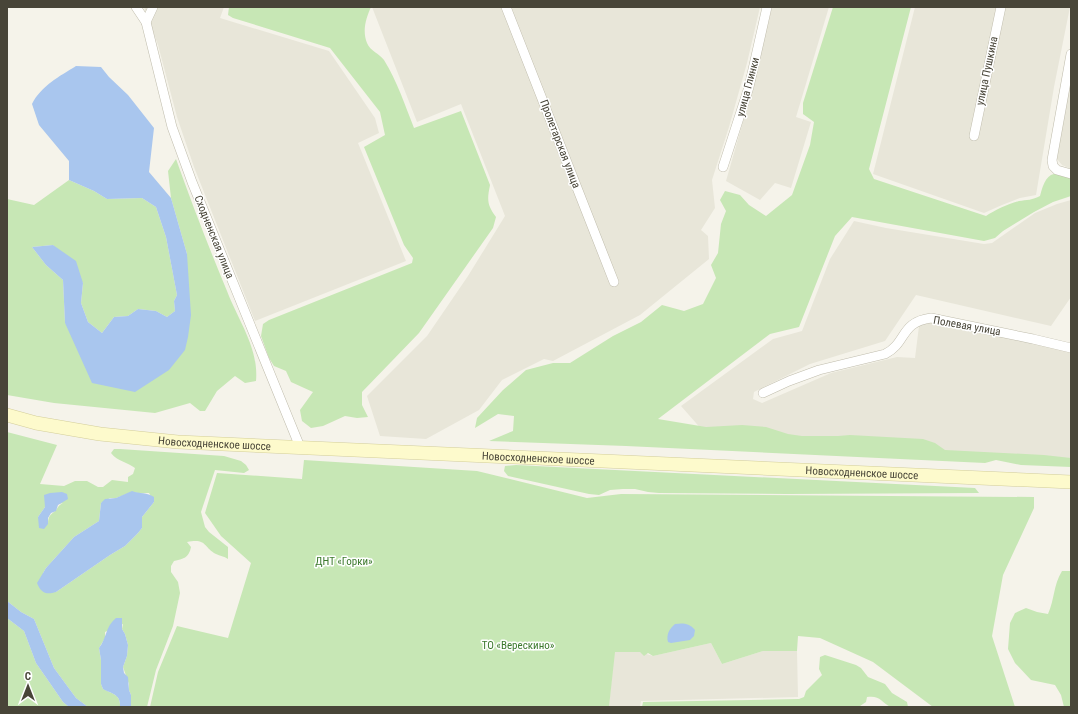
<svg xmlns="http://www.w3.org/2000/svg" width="1078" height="714" viewBox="0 0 1078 714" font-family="'Roboto Condensed',sans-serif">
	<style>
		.residential { fill: #e8e6d9 }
		.green { fill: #c7e7b5; fill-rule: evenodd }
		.water { fill: #a9c6ee }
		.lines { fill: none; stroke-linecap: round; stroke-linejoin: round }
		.minor-casing { stroke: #c0bdad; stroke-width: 10 }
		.secondary-casing { stroke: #d3ce9b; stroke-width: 14 }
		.minor { stroke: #fff; stroke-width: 9 }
		.secondary { stroke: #fdfacc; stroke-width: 13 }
		.labels { text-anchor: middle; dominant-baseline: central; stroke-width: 3; stroke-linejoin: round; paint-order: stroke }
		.street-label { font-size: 11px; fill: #484538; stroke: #fff }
		.park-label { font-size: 11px; fill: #3c792d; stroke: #fff }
	</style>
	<rect width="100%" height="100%" fill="#f5f3ea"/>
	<g class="residential">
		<polygon points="144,7 224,7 220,18 329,51 375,118 379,133 358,143 406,261 255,321 194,167 177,117 158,45"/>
		<polygon points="372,7 760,7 747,63 729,127 712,180 715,208 701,230 708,236 709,259 640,315 553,361 544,359 502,380 479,410 426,439 380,436 367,396 427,336 468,276 505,216 461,104 417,122"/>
		<polygon points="772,7 829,7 796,117 811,122 791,188 775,183 760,200 726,181 748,104"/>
		<polygon points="915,7 1070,7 1054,87 1036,195 1020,198 1002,205 984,213 873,174"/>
		<polygon points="1071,79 1071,169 1062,165 1057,159"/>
		<polygon points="1071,200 1071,297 1051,326 916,295 885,341 810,364 754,392 753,399 762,403 831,373 897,357 915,358 919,326 930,321 1071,351 1071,462 703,431 681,406 773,339 802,331 830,259 854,221 886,228 984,244 992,243 1035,213 1057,204"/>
		<polygon points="711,643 722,664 763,651 797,651 798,697 641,701 640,707 609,707 614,652 640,652 653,656"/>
	</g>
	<g class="green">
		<path d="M 229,7 L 371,7 C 366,18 362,31 367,43 C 370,51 380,54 384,60 C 397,81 405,105 414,128 L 461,111 L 490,185 C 487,200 487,205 496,217 L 493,228 L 419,333 L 362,392 L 362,405 L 368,417 L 357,418 L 345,416 L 323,426 L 311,428 L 302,421 L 300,410 L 313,392 L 291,382 L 286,371 L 274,366 L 269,358 L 261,336 L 263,324 L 269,320 L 412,263 L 413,258 L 404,245 L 364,147 L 385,135 L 380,112 L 330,48 L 233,18 L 228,15 Z"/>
		<path d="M 833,7 L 911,7 L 869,169 L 874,179 L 986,216 C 995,210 1008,204 1019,201 C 1026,200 1033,200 1040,196 C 1045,177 1050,168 1071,177 L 1071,196 L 1053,202 L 1034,212 L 1003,231 L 995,238 L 984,241 L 852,217 L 835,236 L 799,327 L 770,334 L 658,419 L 706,427 L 742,425 L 766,427 L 788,434 L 802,436 L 838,436 L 850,435 L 923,439 L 935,443 L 945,450 L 1044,455 L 1071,458 L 1071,467 L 1021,465 L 996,460 L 985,463 L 626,446 L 489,441 L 513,431 L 514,416 L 498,414 L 475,428 L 477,418 L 503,390 L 526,370 L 553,363 L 570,363 L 613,336 L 641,322 L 662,305 L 684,311 L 703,304 L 716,278 L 711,265 L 718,253 L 721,224 L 726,211 L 720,200 L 725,191 L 740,195 L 749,205 L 766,216 L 792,195 L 810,145 L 814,122 L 803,114 L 803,103 Z"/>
		<path d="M 176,159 C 192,204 209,248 227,291 C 238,320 259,348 256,381 L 245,383 L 235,376 L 217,391 L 205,411 L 200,411 L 190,403 L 155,413 L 54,403 L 7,395 L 7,199 L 34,205 L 69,180 L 94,191 L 107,199 L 142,198 L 156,207 L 166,237 L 177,295 L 174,301 L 175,311 L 167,317 L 156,311 L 138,309 L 128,316 L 114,317 L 102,333 L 88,322 L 81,303 L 83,283 L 53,245 L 32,247 L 46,265 L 63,280 L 65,323 L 169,370 L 187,254 L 171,198 L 168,171 Z"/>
		<path d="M 7,432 L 57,445 L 40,484 L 64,486 L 75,481 L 87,481 L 98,487 L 103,487 L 112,480 L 128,482 L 128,477 L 133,474 L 135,468 C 127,462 117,461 111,453 L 114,449 L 120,449 L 224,456 L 241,461 L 246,465 L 249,470 L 244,473 L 215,470 L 201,512 L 205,527 L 209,532 L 228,547 L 228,559 C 224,556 220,556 216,554 C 203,547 207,538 187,542 L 191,547 C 189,558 183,559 174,561 L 171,566 L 171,572 L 178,582 L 180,593 L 173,626 L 156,670 L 147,707 L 131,707 L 131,695 L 129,690 L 129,684 L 123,667 L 127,656 L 128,645 L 125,634 L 122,629 L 123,624 L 105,632 L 105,638 L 99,648 L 101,660 L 101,684 L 103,689 C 112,694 121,694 120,707 L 88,707 L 76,698 L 54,668 L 34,619 L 21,612 L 7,601 ZM 132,492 L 138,493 L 149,493 L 154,502 L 142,517 L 142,528 L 138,533 L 125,546 L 110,555 L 56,592 L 43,573 L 46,568 L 74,537 L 99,521 L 101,503 L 110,498 L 116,498 ZM 63,503 C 59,505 59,506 56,510 C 51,515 48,515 48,524 L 38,517 L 45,507 Z"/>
		<polygon points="304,460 477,471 587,498 621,494 1034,497 1034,508 1003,575 992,636 1015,707 933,707 873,662 820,638 798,636 797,651 763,651 722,664 711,643 653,656 648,653 644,656 640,652 615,652 609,707 150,707 158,672 177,626 228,638 251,563 221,536 205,513 217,473 302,479"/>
		<polygon points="516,465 975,488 979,493 787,494 659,493 648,492 635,489 623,489 610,490 599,495 589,494 508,476 504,471 505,466"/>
		<path d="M 1062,571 L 1071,571 L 1071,707 L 1064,707 L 1061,695 L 1055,685 L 1031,680 L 1015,663 L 1008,649 L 1010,623 L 1015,613 L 1026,608 L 1037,612 L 1048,614 C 1055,598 1053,586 1062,571 Z"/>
		<polygon points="7,618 24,631 36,663 63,702 69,707 7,707"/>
		<path d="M 825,655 L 856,665 L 861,668 L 868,677 L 885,684 L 892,693 L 907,702 L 908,707 C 904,707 896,708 891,707 C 881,702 880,695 867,697 L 866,702 L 860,706 L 849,707 L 642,707 L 643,702 L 799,699 L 804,697 L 806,691 L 822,675 L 819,669 L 820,657 Z"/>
	</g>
	<g class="water">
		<path d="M 76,66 L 101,67 L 109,77 L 128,95 L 154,128 L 149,172 L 171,198 L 187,254 L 191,315 L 188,337 L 185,350 L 169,370 L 135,392 L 92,383 L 65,323 L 63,280 L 46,265 L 32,247 L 53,245 L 76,261 L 83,283 L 81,303 L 88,322 L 102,333 L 114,317 L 128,316 L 138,309 L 156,311 L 167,317 L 175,311 L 174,301 L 177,295 L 166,237 L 156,207 L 142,198 L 107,199 L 94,191 L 69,180 L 69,161 L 39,125 L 32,104 C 41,86 60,76 76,66 Z"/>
		<path d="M 132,491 C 140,494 147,492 154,497 L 154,502 L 142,517 L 142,528 L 138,533 L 125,546 L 110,555 L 56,592 C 46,595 41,593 37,583 L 46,568 L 74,537 L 99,521 L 101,503 L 105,499 L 116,498 Z"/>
		<polygon points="62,492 67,494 68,499 58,505 56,511 51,513 48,518 48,524 44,529 39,528 38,517 45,507 44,495 50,493"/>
		<polygon points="7,601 21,612 34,619 54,668 76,698 88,707 69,707 63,702 36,663 24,631 7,618"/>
		<path d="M 116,618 L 122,618 L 122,629 L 125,634 L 128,645 L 127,656 L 123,667 L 124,673 L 128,677 L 129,690 L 131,695 L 131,707 L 120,707 C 121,694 112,694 103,689 L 101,684 L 101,660 L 99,648 C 107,638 105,627 116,618 Z"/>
		<path d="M 675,624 C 683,623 689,623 695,630 L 694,636 L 690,640 L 671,643 L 668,642 C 666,635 669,629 675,624 Z"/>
	</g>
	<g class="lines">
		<g class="minor-casing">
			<g id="minor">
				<polyline points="136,7 146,22 172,127 192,182 300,447"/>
				<polyline points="506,7 614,282"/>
				<polyline points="146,22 153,7"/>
				<polyline points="1071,54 1052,160 1053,166 1057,170 1071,174"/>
				<polyline points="974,136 1001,7"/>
				<polyline points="723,167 749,87 767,7"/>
				<path d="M 763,393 L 789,381 L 819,370 L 885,354 C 907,343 900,322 931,318 L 1033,339 L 1071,348"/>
			</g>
		</g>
		<g class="secondary-casing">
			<g id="secondary">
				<path id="s1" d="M 7,415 L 36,423 L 100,434 L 178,442 L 1071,482"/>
			</g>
		</g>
		<use href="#minor" class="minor"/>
		<use href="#secondary" class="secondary"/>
	</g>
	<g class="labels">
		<g class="street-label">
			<text transform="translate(987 71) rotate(-78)">улица Пушкина</text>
			<text transform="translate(748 87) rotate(-75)">улица Глинки</text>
			<text transform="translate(560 144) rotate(69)">Пролетарская улица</text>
			<text transform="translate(214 237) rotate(68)">Сходненская улица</text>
			<text transform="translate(967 326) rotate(10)">Полевая улица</text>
			<text stroke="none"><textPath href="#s1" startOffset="210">Новосходненское шоссе</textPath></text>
			<text stroke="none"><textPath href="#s1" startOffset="534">Новосходненское шоссе</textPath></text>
			<text stroke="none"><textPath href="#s1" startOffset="858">Новосходненское шоссе</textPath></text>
		</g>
		<g class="park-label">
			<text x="344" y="561">ДНТ «Горки»</text>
			<text x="518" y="645">ТО «Верескино»</text>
		</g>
	</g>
	<rect width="1078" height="714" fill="none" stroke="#484538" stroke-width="16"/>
	<g transform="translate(28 686)" stroke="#ffffff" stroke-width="3" paint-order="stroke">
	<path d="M0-3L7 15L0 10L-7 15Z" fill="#484538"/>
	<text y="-6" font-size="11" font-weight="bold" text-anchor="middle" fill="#484538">С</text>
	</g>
</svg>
